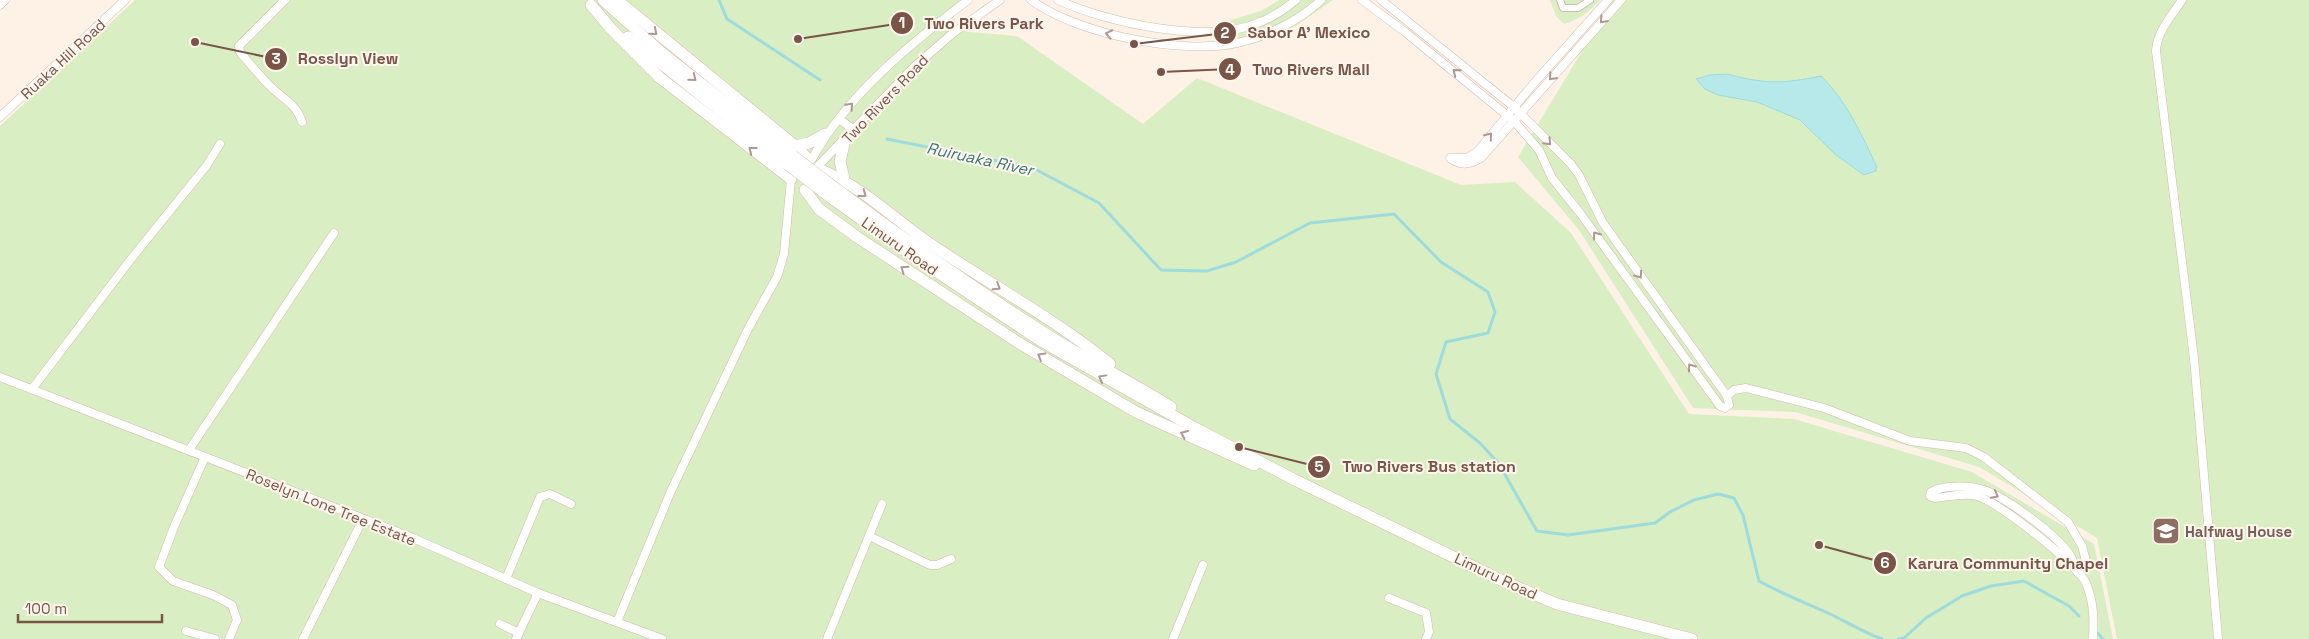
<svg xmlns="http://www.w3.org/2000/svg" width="2309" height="639" viewBox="0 0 2309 639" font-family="'Space Grotesk',sans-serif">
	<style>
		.green { fill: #d9eec2 }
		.water { fill: #b8e9ea; stroke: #9ddbdd }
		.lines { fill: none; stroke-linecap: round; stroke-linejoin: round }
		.stream { stroke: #9ddbdd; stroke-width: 3 }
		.pedestrian-casing { stroke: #d4baad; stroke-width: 8 }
		.minor-casing { stroke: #d4baad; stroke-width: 9 }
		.secondary-casing { stroke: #dabbac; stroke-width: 12 }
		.pedestrian { stroke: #fff; stroke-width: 6 }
		.minor { stroke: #fff; stroke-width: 8 }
		.secondary { stroke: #fff; stroke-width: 11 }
		.secondary-bridge-casing { stroke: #dabbac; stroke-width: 12; stroke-linecap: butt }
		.secondary-bridge { stroke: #fff; stroke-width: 11 }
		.oneway { stroke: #af9891 }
		.labels { text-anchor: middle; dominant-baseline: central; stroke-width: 4; stroke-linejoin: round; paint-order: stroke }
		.street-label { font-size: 15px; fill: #7a5447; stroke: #fff6ee }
		.education-label { font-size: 15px; font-weight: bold; fill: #785e54; stroke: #fff6ee; text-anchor: start }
		.water-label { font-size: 16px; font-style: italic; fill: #377679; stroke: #fff6ee }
		.leader { fill: none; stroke: #7a5447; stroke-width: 2 }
		.callout-dot { fill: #7a5447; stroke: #fff6ee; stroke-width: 2 }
		.mark-label { font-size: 15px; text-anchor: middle; font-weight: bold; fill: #fff }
		.callout-label { font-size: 16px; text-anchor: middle; font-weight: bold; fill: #7a5447; stroke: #fff6ee; stroke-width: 4; stroke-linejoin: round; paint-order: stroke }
	</style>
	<rect width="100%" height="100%" fill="#fef2e6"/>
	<g class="green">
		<polygon points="135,0 968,0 935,29 1017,36 1143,124 1197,78 1461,185 1515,182 1571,233 1689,414 1794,419 1972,472 2094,544 2113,639 0,639 0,126"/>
		<polygon points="1279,0 1333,0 1296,26 1259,42 1226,50 1219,24 1263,10"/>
		<path d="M 1550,0 L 1600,0 C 1590,11 1579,20 1564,24 L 1556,16 Z"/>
		<polygon points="1613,0 2309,0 2309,639 2117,639 2097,538 1979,467 1795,412 1693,408 1579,230 1518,157"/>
	</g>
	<path class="water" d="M 1727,74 C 1764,84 1783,84 1821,76 C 1845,99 1862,135 1876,165 L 1876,171 L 1864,175 L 1836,155 L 1800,120 L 1757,102 L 1718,95 L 1705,89 L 1696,79 L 1710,75 Z"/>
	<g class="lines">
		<g class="stream">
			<polyline points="719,0 727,19 820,80"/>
			<path d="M 887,139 L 1033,168 L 1099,203 L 1161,270 L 1207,271 L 1236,262 L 1310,223 L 1394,214 L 1441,262 L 1488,292 L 1495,312 L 1488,333 L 1446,342 L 1436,374 L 1450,419 L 1480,443 L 1499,464 L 1537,531 L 1568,535 L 1655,523 L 1670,512 L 1694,500 L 1718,494 L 1734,498 L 1743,515 L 1759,581 C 1782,594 1806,603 1830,614 C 1847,622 1863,632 1882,639"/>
			<polyline points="2095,630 2103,639"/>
			<polyline points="1898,639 1904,638 1926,618 1962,596 1991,586 2024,581 2069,606 2079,616"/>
		</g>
		<g class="pedestrian-casing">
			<polyline id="pedestrian" points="1560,0 1563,8 1578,8 1590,0"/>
		</g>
		<g class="minor-casing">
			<g id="minor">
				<path d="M 285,0 L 239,46 L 240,52 C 249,63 264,81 274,90 C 286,100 297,106 302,122"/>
				<path d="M 1031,0 C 1077,34 1181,55 1237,43 C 1266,37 1299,21 1321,0"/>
				<path d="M 1058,0 C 1108,23 1208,45 1260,22 C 1274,17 1285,9 1296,0"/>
				<polyline points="1362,0 1405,32 1514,121 1539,150 1552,178 1580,213 1720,406 1725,408 1729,405 1727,396 1603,223 1579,175 1571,164 1514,107 1381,0"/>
				<path d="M 2182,0 C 2172,16 2157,31 2156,51 L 2194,358 L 2218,639"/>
				<polyline points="0,5 5,0"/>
				<polyline points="0,117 125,0"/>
				<polyline points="839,119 853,129"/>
				<path d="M 1450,158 C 1461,166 1470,165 1481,158 L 1621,0"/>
				<polyline points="1452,158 1467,158 1477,152 1535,82 1608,0"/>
				<path d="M 812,159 C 847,95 910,44 968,0"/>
				<polyline points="819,165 914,67 953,33 1000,0"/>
				<polyline points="0,377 413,538 538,593 662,639"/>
				<polyline points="32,389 131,259 207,165 220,144"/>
				<polyline points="1727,396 1734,390 1746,388 1824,408 1910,441 1966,448 1984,457 2068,522 2082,546 2086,561 2078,573"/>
				<polyline points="189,450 334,233"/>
				<polyline points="205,457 174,527 159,567 173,581 213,595 232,605 237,620 229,639"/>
				<polyline points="869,536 930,565 937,565 951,559"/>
				<path d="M 2078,573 C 2075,567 2073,560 2070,555 C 2057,535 2007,498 1984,490 C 1971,485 1943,485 1931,492 L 1930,496 L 1935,498 C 1948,497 1964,492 1977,496 C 1999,502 2076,563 2086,583 C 2094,602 2094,619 2093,639"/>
				<polyline points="506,579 540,497 550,494 571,504"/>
				<polyline points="1389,598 1426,613 1429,632 1426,639"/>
				<polyline points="617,622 671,491 748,329 777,277 784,254 791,179"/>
				<polyline points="500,624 519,633"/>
				<polyline points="186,631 215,639"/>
				<polyline points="303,639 363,519"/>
				<polyline points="516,639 538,593"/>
				<polyline points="827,639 882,504"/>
				<polyline points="1173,639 1203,565"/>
			</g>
		</g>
		<g class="secondary-casing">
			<g id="secondary">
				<polyline points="603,0 661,52 793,156"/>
				<polyline points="617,0 795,146 807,158"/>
				<polyline points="591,5 612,30 659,77 791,179"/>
				<polyline points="628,37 787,164"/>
				<polyline points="795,146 809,143 825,134"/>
				<path d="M 821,170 C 863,187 895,220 932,245 C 991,285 1055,319 1110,364"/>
				<polyline points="844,179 840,161 845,140"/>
				<polyline points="805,190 819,209 857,237 1019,343 1136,412 1254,465"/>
				<path d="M 839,191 C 907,242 977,290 1049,336 C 1089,361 1131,382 1171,407"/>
				<polyline points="833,199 910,254 1041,341 1195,428 1297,481 1505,582 1557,604 1692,639"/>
			</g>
		</g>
		<use href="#pedestrian" class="pedestrian"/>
		<use href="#minor" class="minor"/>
		<use href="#secondary" class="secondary"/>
		<g class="secondary-bridge-casing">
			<g id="secondary-bridge">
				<polyline points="793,156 839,191"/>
				<polyline points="787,164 833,199"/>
			</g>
		</g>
		<use href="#secondary-bridge" class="secondary-bridge"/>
	</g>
	<defs><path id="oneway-chevron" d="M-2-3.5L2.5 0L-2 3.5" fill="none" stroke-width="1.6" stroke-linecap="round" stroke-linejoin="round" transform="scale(1.25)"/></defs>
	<g class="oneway">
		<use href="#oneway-chevron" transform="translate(1603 20) rotate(132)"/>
		<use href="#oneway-chevron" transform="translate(654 32) rotate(40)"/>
		<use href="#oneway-chevron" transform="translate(1109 34) rotate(-168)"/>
		<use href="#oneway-chevron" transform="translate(1456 72) rotate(-141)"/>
		<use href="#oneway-chevron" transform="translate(1552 77) rotate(132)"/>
		<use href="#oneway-chevron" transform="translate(693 78) rotate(39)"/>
		<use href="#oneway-chevron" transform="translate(850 106) rotate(-47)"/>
		<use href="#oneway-chevron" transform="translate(1489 136) rotate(-51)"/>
		<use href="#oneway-chevron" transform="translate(1548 142) rotate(46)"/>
		<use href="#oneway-chevron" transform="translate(752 150) rotate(-142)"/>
		<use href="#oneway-chevron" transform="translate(863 194) rotate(37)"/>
		<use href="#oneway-chevron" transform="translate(1596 235) rotate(-126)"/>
		<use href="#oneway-chevron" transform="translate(904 269) rotate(-146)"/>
		<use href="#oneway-chevron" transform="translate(1639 275) rotate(54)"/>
		<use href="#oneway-chevron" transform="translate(997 287) rotate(33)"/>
		<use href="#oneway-chevron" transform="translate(1041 356) rotate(-149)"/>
		<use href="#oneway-chevron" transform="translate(1691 367) rotate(-126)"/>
		<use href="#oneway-chevron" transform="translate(1102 378) rotate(-151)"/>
		<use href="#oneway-chevron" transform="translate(1184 434) rotate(-156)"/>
		<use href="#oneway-chevron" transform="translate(1995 495) rotate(28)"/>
	</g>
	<defs>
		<g id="school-square" transform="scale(1.4375)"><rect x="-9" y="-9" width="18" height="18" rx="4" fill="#8d6e63" stroke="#fff6ee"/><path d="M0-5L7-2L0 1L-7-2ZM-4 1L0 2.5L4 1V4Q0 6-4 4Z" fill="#fff"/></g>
	</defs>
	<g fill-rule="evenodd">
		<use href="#school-square" x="2166" y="531"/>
	</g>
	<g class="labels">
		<g class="street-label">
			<text transform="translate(63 59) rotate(-43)">Ruaka Hill Road</text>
			<text transform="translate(885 99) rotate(-46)">Two Rivers Road</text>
			<text transform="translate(900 246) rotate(35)">Limuru Road</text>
			<text transform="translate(331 507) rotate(22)">Roselyn Lone Tree Estate</text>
			<text transform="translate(1496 576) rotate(25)">Limuru Road</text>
		</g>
		<g class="education-label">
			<text x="2185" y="531">Halfway House</text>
		</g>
		<g class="water-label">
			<text transform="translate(980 159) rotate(12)">Ruiruaka River</text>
		</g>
	</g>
	<path class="leader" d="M798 39L902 23M1134 44L1225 33M195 42L276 59M1161 72L1230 69M1239 447L1319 467M1819 545L1885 563"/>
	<g class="callout-dot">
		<circle cx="798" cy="39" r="5"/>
		<circle cx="1134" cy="44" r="5"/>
		<circle cx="195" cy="42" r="5"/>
		<circle cx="1161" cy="72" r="5"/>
		<circle cx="1239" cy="447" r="5"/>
		<circle cx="1819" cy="545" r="5"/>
		<circle cx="902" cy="23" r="12"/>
		<circle cx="1225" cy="33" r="12"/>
		<circle cx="276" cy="59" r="12"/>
		<circle cx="1230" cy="69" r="12"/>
		<circle cx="1319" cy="467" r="12"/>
		<circle cx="1885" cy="563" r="12"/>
	</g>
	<g class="mark-label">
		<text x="902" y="28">1</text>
		<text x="1225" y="38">2</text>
		<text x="276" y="64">3</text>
		<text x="1230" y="75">4</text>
		<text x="1319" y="472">5</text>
		<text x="1885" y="568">6</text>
	</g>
	<g class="callout-label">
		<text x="984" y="29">Two Rivers Park</text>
		<text x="1309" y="38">Sabor A' Mexico</text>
		<text x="348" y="64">Rosslyn View</text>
		<text x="1311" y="75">Two Rivers Mall</text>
		<text x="1429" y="472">Two Rivers Bus station</text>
		<text x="2008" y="569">Karura Community Chapel</text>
	</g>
	<path d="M18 614v8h144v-8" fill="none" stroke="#7a5447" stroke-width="2.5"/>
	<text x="25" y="614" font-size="15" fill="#7a5447" stroke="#fff6ee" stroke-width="4" paint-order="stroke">100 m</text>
</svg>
